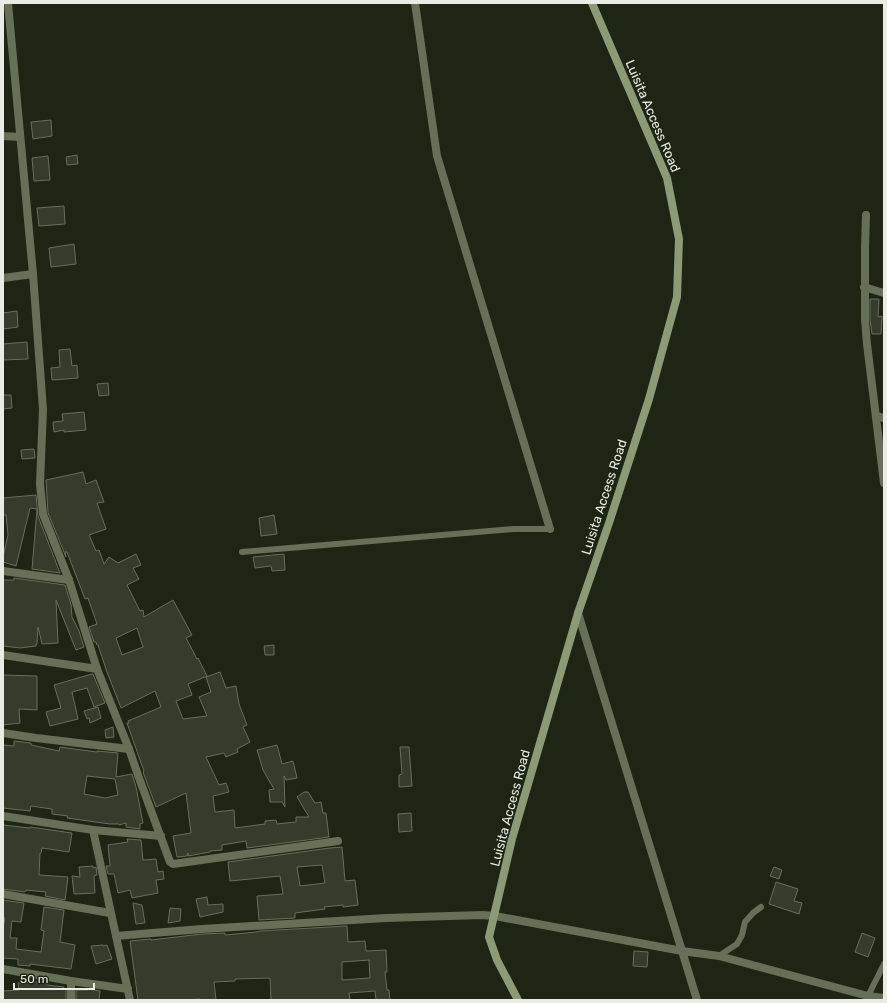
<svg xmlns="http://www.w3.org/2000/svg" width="887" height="1003" viewBox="0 0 887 1003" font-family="Rubik,sans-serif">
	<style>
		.building { fill: #363c2c; stroke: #676e5c; fill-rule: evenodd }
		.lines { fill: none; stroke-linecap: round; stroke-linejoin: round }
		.service { stroke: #666f58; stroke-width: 6 }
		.minor { stroke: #666f58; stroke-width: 8 }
		.tertiary { stroke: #666f58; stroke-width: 8 }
		.secondary { stroke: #8c9b76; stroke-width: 8 }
		.labels { text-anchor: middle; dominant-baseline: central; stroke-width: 3; stroke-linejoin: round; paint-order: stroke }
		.street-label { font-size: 13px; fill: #e8ece2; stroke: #1f2515 }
	</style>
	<rect width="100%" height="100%" fill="#1f2515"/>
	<g class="building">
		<polygon points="51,120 52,136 33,139 31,122"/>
		<polygon points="77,155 78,164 67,165 66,157"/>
		<polygon points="48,156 50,180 34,181 32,158"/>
		<polygon points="64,206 65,224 39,226 37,208"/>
		<polygon points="74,244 76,264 51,267 49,248"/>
		<polygon points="870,299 879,299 878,317 882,316 881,334 872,334 870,320"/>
		<polygon points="17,311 18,327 3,329 3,313"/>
		<polygon points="27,342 28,359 3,360 3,344"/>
		<polygon points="70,349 72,366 77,365 78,378 52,380 51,368 60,367 59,350"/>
		<polygon points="108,383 109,395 99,396 97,384"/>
		<polygon points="3,395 11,395 12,408 3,409"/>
		<polygon points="84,412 86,430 64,432 64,430 54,432 53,422 63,421 62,414"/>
		<polygon points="34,449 35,458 22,459 21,450"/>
		<path d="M 83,472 L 86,484 L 96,480 L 104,502 L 97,503 L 106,529 L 89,535 L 96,551 L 99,550 L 104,564 L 109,557 L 118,563 L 136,554 L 141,565 L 133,568 L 139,579 L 127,585 L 140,611 L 143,610 L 144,617 L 173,600 L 192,635 L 186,638 L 197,659 L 198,658 L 207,676 L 188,684 L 192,695 L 176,701 L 183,719 L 207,716 L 199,697 L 211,692 L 206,677 L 220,672 L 226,688 L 236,686 L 239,704 L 247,725 L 243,727 L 250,742 L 237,749 L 238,752 L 226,757 L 224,753 L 206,757 L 219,785 L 226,783 L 229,792 L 213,796 L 215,812 L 234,810 L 235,828 L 265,824 L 265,821 L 276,820 L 277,824 L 296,822 L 296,817 L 309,817 L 297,797 L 304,792 L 308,792 L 315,803 L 321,802 L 323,813 L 326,813 L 329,837 L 247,848 L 246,841 L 222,845 L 222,850 L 210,851 L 210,852 L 188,856 L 188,853 L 187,856 L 177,857 L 173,836 L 191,833 L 186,793 L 156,807 L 143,772 L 144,771 L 140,760 L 127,723 L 129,723 L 128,721 L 161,707 L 155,691 L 121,708 L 107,672 L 98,645 L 97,645 L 96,642 L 94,642 L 89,627 L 97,624 L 88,598 L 85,599 L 67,552 L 65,552 L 66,557 L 48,513 L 46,480 ZM 137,628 L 143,647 L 122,655 L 116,638 Z"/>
		<polygon points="36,495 38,516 60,573 32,569 37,509 30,508 16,566 3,562 3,557 8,535 6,515 3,515 3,498"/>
		<polygon points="274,515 277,534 261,536 259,518"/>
		<polygon points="284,554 285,570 272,571 271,566 255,568 253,557"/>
		<polygon points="14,578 65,585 71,604 72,617 79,631 84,647 76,650 56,600 58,643 42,644 38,627 37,644 36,644 36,646 20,648 3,646 3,580 14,580"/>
		<polygon points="274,645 274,655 265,655 264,646"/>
		<polygon points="92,674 93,674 105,703 94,707 87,688 72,692 78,719 50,726 46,712 61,708 54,685"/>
		<polygon points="3,675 37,676 37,710 19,709 20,723 3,725"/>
		<polygon points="98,707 101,718 90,723 89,718 87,719 84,711"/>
		<polygon points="113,727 114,737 106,738 105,730"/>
		<path d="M 14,741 L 31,743 L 31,745 L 59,751 L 60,747 L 97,752 L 97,751 L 118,753 L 116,777 L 132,774 L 136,787 L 143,823 L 140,824 L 140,829 L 126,827 L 126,823 L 119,825 L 119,824 L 110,824 L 67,818 L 68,816 L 52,814 L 52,809 L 31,806 L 30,811 L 3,808 L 3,745 L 14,746 ZM 87,776 L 115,779 L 118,795 L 105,798 L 84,794 Z"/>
		<polygon points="277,745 282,764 293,761 297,778 286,780 284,776 285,807 282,802 270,802 269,790 274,789 263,770 257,750"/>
		<polygon points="400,747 409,747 412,786 399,787 399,775 402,774"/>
		<polygon points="411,813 412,831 399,832 398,814"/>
		<polygon points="3,825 30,828 30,827 72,833 69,852 42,848 41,853 40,853 39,875 68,877 65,900 45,896 46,892 26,890 25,892 3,889"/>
		<polygon points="127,839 141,840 143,860 156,859 158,872 163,871 164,879 156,880 158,893 132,898 130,890 118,893 114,874 108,874 106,866 110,866 108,845 128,842"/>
		<path d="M 342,847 L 345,881 L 355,880 L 358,905 L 343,907 L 343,905 L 324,907 L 325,909 L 295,913 L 295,918 L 259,920 L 257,896 L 283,894 L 280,876 L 230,881 L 228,862 L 330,848 ZM 322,865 L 325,883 L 300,886 L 297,867 Z"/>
		<polygon points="93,866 93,868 96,867 97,875 94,876 95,893 74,894 72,876 80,877 79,867"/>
		<polygon points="774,867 782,870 779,879 770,876"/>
		<polygon points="776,882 798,889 794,901 802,903 799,914 769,904"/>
		<polygon points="207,897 208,905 223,904 223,912 200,917 196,899"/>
		<polygon points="3,900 24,903 21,922 12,921 10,938 17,938 16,949 41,952 44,931 41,930 44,907 64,910 60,942 75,945 71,969 30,964 30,966 18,965 18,959 3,958 3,928 5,918 3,917"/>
		<polygon points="133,903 142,905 145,923 136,924"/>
		<polygon points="170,908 181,909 180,921 168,923"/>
		<path d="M 347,926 L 348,942 L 365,941 L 366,951 L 386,950 L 387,972 L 385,972 L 387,990 L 389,990 L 390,1000 L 376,1000 L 375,991 L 349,993 L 350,1000 L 271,1000 L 270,978 L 235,979 L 235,981 L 214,982 L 216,1000 L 200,1000 L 200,999 L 182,1000 L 138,1000 L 130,941 L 151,939 L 151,940 L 202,934 L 225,933 L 225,935 L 256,932 L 260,931 ZM 369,960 L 370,978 L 342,980 L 342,962 Z"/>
		<polygon points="862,933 875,938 868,957 855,952"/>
		<polygon points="103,945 103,946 107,945 112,959 96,964 91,946"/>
		<polygon points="634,951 648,952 647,967 633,966"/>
		<polygon points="37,982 47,984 47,985 64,987 63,989 66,989 66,1000 3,1000 3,991 19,990 18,983"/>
		<polygon points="88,989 100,991 99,1000 76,1000 76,990 88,990"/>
	</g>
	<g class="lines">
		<g class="service">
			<polyline points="242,552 514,529 550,529"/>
			<polyline points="719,956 737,944 742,935 745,922 753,913 761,907"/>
			<polyline points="868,996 884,964"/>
		</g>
		<g class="minor">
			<polyline points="8,3 33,274 43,409 40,484 43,514 69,580 97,669 129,749 139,778 170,862 173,864 338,841"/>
			<polyline points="415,3 437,156 550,529"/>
			<polyline points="3,136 20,137"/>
			<polyline points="3,278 33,274"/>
			<polyline points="864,287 884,293"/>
			<polyline points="876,416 884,418"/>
			<polyline points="3,571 69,580"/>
			<polyline points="3,655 97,669"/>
			<polyline points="3,733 36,738 129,749"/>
			<polyline points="93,830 161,836"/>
			<polyline points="3,894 110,913"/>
			<polyline points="495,916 682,951 578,613"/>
			<polyline points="116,936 130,1000"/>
			<polyline points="3,969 71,981 128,989"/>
			<polyline points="71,1000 71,981"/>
		</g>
		<g class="tertiary">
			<polyline points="866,215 865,247 865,320 867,344 884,483"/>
			<polyline points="3,816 93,830 116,936 202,929 386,918 482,915 495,916"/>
			<polyline points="697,1000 682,951 719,956 868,996 884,998"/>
		</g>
		<polyline class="secondary" points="518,1000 497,960 489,937 512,839 578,613 609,523 649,399 677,297 679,239 667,178 592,3"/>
	</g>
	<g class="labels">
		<g class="street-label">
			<text transform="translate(653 116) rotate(67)">Luisita Access Road</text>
			<text transform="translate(604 497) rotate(-72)">Luisita Access Road</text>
			<text transform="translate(510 808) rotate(-75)">Luisita Access Road</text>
		</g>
	</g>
	<rect width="887" height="1003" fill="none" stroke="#e8ece2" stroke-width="8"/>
	<path d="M14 983v6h80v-6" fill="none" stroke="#e8ece2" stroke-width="2"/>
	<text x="20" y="983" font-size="12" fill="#e8ece2" stroke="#1f2515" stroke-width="3" paint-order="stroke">50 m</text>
</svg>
